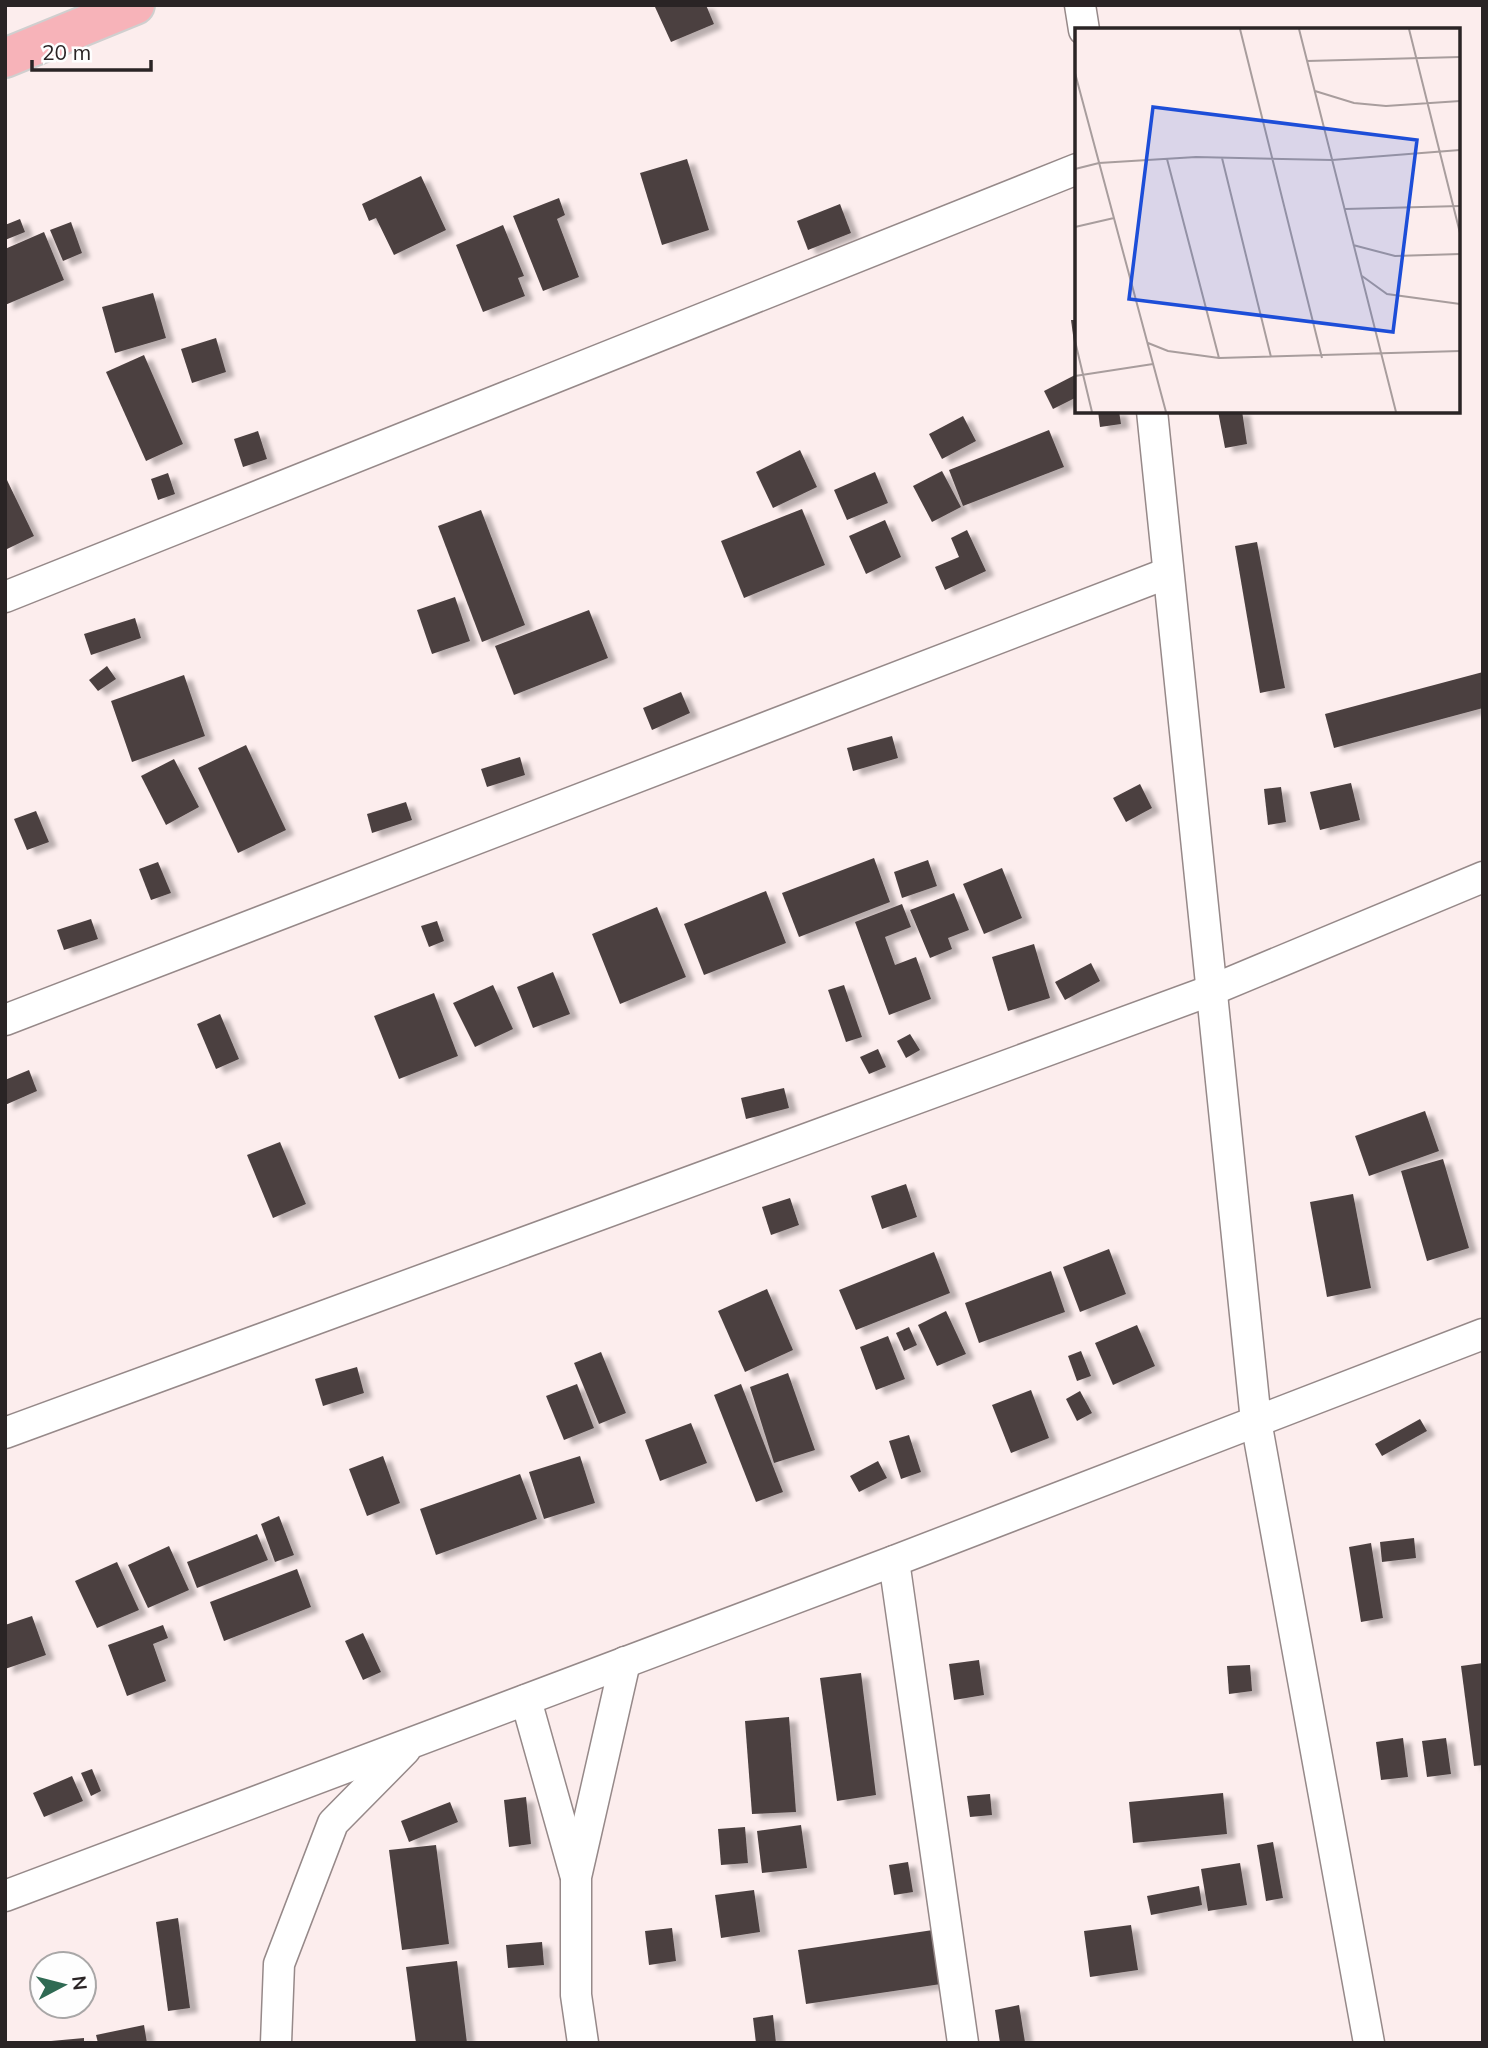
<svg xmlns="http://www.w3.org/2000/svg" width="1488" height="2048" viewBox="0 0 1488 2048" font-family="Mulish,sans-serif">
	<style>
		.building { fill: #4c4141; filter: url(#shadow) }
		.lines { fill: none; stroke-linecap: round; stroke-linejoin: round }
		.street-casing { stroke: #968989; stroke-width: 33 }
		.primary-casing { stroke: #d0cfcf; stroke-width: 42 }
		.street { stroke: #fff; stroke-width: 30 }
		.primary { stroke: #f7b3b9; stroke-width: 38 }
		.inset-road { fill: none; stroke: #a89d9d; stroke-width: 2 }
		.view { fill: #1d4ed8; fill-opacity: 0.15; stroke: #1d4ed8; stroke-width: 3.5 }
		.inset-edge { fill: none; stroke: #2a2425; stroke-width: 3.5 }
	</style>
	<defs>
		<filter id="shadow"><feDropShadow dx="8" dy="4.5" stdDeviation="2" flood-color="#0004"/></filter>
	</defs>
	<rect width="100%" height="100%" fill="#fceded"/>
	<g class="building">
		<polygon points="659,5 706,5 714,24 671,42 655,7"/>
		<polygon points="687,159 709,230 662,245 640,173"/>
		<polygon points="421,176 446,230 394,255 376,218 369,221 362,204"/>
		<polygon points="559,198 565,215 557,219 579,277 543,291 513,216"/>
		<polygon points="840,204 851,233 808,250 797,221"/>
		<polygon points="20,219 25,232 5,240 5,225"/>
		<polygon points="71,222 82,253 63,261 50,230"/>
		<polygon points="503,225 524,276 518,278 525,296 483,312 456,245"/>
		<polygon points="44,232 64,280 5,305 5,249"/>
		<polygon points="153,293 166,338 115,353 102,307"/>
		<polygon points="1071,320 1077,320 1077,350 1075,350"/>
		<polygon points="216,338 226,372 192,383 181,349"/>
		<polygon points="144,355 183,444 146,461 106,372"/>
		<polygon points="1075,375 1077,397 1053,409 1044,391"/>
		<polygon points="1098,411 1119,411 1121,424 1100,427"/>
		<polygon points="1218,411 1242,411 1247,444 1225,448"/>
		<polygon points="963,416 976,441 942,459 929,434"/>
		<polygon points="1049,430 1064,467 963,506 949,470"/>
		<polygon points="258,431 267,459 243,467 234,439"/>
		<polygon points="800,450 817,487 773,508 756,472"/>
		<polygon points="942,471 961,507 932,522 913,486"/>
		<polygon points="875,472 888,503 847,520 834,490"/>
		<polygon points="168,473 175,494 158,500 151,479"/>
		<polygon points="5,476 34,536 5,550"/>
		<polygon points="802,509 825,565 744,598 721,541"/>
		<polygon points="481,510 525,625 482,642 438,526"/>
		<polygon points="885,520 901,557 866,574 849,536"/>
		<polygon points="967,530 986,571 945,590 935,567 959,557 951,538"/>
		<polygon points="1257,542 1285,688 1260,693 1235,546"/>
		<polygon points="455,597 470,641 432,654 417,610"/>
		<polygon points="589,610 608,658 514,695 495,646"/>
		<polygon points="135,618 141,638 91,655 84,634"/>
		<polygon points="107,666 116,679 98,691 89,680"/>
		<polygon points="1483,672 1483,708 1334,748 1325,714"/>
		<polygon points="184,675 205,736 132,762 111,701"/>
		<polygon points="681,692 690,713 652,730 643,708"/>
		<polygon points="892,736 898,758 853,771 847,748"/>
		<polygon points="246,745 286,830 238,853 198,768"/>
		<polygon points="520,757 525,775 487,787 481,769"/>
		<polygon points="174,759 199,807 166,825 141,776"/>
		<polygon points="1351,783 1360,820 1320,830 1310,792"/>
		<polygon points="1140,784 1152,808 1126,822 1113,798"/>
		<polygon points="1281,787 1286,822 1268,825 1264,789"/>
		<polygon points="406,802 412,820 372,833 367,814"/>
		<polygon points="36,811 49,842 27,850 14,819"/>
		<polygon points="874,858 890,902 799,937 782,893"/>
		<polygon points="928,860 937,886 902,898 894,872"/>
		<polygon points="158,862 171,893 151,900 139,869"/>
		<polygon points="1002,868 1022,918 984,934 963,884"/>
		<polygon points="766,891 786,943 704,975 684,924"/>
		<polygon points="954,893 969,930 948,938 952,949 930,958 910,910"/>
		<polygon points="902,904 911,927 885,937 895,965 916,957 931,999 889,1015 855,922"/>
		<polygon points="657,907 686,977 620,1004 592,934"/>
		<polygon points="91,919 98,939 64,950 57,930"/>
		<polygon points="437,921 444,941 429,947 421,926"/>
		<polygon points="1034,944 1050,998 1008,1011 992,957"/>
		<polygon points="1091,963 1100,981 1065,1000 1055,982"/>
		<polygon points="553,972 570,1014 533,1028 517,987"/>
		<polygon points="493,985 513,1029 475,1047 453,1003"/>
		<polygon points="844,985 862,1037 846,1042 828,990"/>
		<polygon points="434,993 458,1056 399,1079 374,1016"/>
		<polygon points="220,1014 239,1059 216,1069 197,1024"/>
		<polygon points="910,1034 920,1050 906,1058 897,1041"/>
		<polygon points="878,1049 886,1067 869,1074 860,1057"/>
		<polygon points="29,1070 37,1091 5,1105 5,1080"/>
		<polygon points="784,1088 789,1108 746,1119 741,1098"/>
		<polygon points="1425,1111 1439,1151 1369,1176 1355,1136"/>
		<polygon points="280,1142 306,1204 273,1218 247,1155"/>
		<polygon points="1443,1159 1469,1248 1427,1261 1401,1171"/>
		<polygon points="906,1184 917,1217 882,1229 871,1196"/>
		<polygon points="1353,1194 1371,1288 1327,1297 1310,1202"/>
		<polygon points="790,1198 799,1225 771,1235 762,1207"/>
		<polygon points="1109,1249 1126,1294 1080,1312 1063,1267"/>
		<polygon points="934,1252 950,1293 856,1330 839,1290"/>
		<polygon points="1051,1271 1065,1312 979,1343 965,1303"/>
		<polygon points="767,1289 793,1350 745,1372 718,1311"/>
		<polygon points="946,1311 966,1354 937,1366 918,1325"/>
		<polygon points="1137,1325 1155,1366 1113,1385 1095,1343"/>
		<polygon points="909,1327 917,1345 904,1351 896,1333"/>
		<polygon points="888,1336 905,1379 876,1390 860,1347"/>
		<polygon points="1081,1351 1091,1376 1077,1381 1068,1356"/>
		<polygon points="601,1352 626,1413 599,1424 574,1363"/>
		<polygon points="357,1367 364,1393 323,1406 315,1379"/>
		<polygon points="788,1373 815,1450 774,1463 750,1387"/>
		<polygon points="577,1384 594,1428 564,1440 546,1396"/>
		<polygon points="741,1384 783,1492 756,1502 714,1395"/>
		<polygon points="1031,1390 1049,1438 1011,1453 992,1405"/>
		<polygon points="1080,1391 1092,1413 1077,1421 1066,1399"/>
		<polygon points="1420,1419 1427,1431 1382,1456 1375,1444"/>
		<polygon points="691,1423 707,1463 660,1481 645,1440"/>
		<polygon points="909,1435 921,1472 901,1479 889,1441"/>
		<polygon points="383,1456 400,1503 367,1516 349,1469"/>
		<polygon points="580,1456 595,1503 544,1519 529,1472"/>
		<polygon points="878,1461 887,1478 859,1492 850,1476"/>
		<polygon points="520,1474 537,1519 436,1555 420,1509"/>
		<polygon points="279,1516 294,1555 275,1562 261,1524"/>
		<polygon points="257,1534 268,1560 197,1588 187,1562"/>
		<polygon points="1414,1538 1416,1558 1382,1562 1380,1542"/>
		<polygon points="1371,1543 1383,1618 1361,1622 1349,1547"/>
		<polygon points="169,1546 189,1590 148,1608 128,1565"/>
		<polygon points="117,1562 139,1610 97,1628 75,1581"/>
		<polygon points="297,1569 311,1607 224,1641 210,1602"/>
		<polygon points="32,1616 46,1655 5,1669 5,1625"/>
		<polygon points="163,1625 168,1638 153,1644 166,1681 127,1696 108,1645"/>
		<polygon points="363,1633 381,1672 363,1680 345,1641"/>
		<polygon points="979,1660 984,1695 954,1700 949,1664"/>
		<polygon points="1483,1663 1483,1765 1474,1766 1461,1666"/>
		<polygon points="1250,1665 1252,1691 1229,1694 1227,1666"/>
		<polygon points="861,1673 876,1795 837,1801 820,1678"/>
		<polygon points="789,1717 796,1812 752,1814 745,1721"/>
		<polygon points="1403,1738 1408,1777 1381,1780 1376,1742"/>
		<polygon points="1446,1738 1451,1774 1427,1777 1422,1741"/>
		<polygon points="92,1769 101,1791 91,1796 81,1773"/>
		<polygon points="72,1776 83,1801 44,1817 33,1793"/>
		<polygon points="1223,1793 1227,1834 1133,1843 1129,1802"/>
		<polygon points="990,1794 992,1815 970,1817 967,1796"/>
		<polygon points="526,1797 531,1844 509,1847 504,1800"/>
		<polygon points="450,1802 458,1822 409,1842 401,1821"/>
		<polygon points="801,1825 807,1868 762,1873 757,1831"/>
		<polygon points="745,1827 748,1863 721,1865 718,1829"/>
		<polygon points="1273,1842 1283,1898 1266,1901 1257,1845"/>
		<polygon points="436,1845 449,1944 402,1950 389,1850"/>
		<polygon points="908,1862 913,1892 894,1895 889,1865"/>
		<polygon points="1240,1863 1247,1905 1208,1911 1201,1869"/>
		<polygon points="1199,1886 1202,1905 1151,1915 1147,1896"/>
		<polygon points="754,1890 760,1932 721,1938 715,1895"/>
		<polygon points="178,1918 190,2008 168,2011 156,1922"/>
		<polygon points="1131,1925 1138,1970 1090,1977 1084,1931"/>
		<polygon points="672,1928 676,1961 649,1965 645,1931"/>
		<polygon points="933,1930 941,1984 806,2004 798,1950"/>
		<polygon points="542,1942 544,1965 508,1968 506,1945"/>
		<polygon points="70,1952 75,1964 44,1964"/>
		<polygon points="457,1961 467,2043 416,2043 406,1967"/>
		<polygon points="1019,2005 1025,2042 1000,2043 995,2010"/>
		<polygon points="773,2015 776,2043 756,2043 753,2018"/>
		<polygon points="144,2025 147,2043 98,2043 96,2035"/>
		<polygon points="84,2038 84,2043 52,2043 51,2041"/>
	</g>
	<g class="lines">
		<g class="street-casing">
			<g id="street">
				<polyline points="1080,5 1084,30"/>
				<polyline points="1152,411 1256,1421 1369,2043"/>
				<polyline points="5,597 1077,169"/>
				<polyline points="5,1020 1168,573"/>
				<polyline points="5,1433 1212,990 1483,877"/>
				<polyline points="894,1561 963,2043"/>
				<polyline points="526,1700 575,1874"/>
				<polyline points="5,1896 894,1561 1483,1334"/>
				<polyline points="276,2043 279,1964 333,1823 405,1750"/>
				<polyline points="583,2043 576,1995 576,1877 625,1662"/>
			</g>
		</g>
		<g class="primary-casing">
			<polyline id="primary" points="5,58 135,5"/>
		</g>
		<use href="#street" class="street"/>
		<use href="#primary" class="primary"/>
	</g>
	<g transform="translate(1075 28)">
		<rect width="385" height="385" fill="#fceded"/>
		<path class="inset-road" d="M 165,1 L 247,330M 224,1 L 321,384M 334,1 L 385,205M 232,33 L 385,29M 0,45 L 91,384M 240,63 L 279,75 L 311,78 L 385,73M 147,130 L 196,329M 92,131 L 144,330M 0,141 L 24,135 L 121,129 L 257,132 L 385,122M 270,181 L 385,178M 0,199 L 39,190M 278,217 L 320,228 L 385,226M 287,248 L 312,266 L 385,276M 0,313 L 17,384M 73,315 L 93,323 L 144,330 L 385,323M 0,348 L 78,336"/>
		<path class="view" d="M 78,79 L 342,112 L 318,304 L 54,271 Z"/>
		<rect width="385" height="385" class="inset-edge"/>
	</g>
	<rect width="1488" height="2048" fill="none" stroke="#2a2425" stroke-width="14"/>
	<g transform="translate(63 1985) rotate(83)"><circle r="33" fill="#fefefe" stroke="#a9a7a7" stroke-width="2"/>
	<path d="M0-5L12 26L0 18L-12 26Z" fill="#2f6a53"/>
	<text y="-10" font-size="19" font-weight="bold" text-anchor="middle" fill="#2a2425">N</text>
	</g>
	<path d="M32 60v10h119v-10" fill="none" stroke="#2a2425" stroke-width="3.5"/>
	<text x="42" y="60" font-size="21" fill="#2a2425" stroke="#fefefe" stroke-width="5" paint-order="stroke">20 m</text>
</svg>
